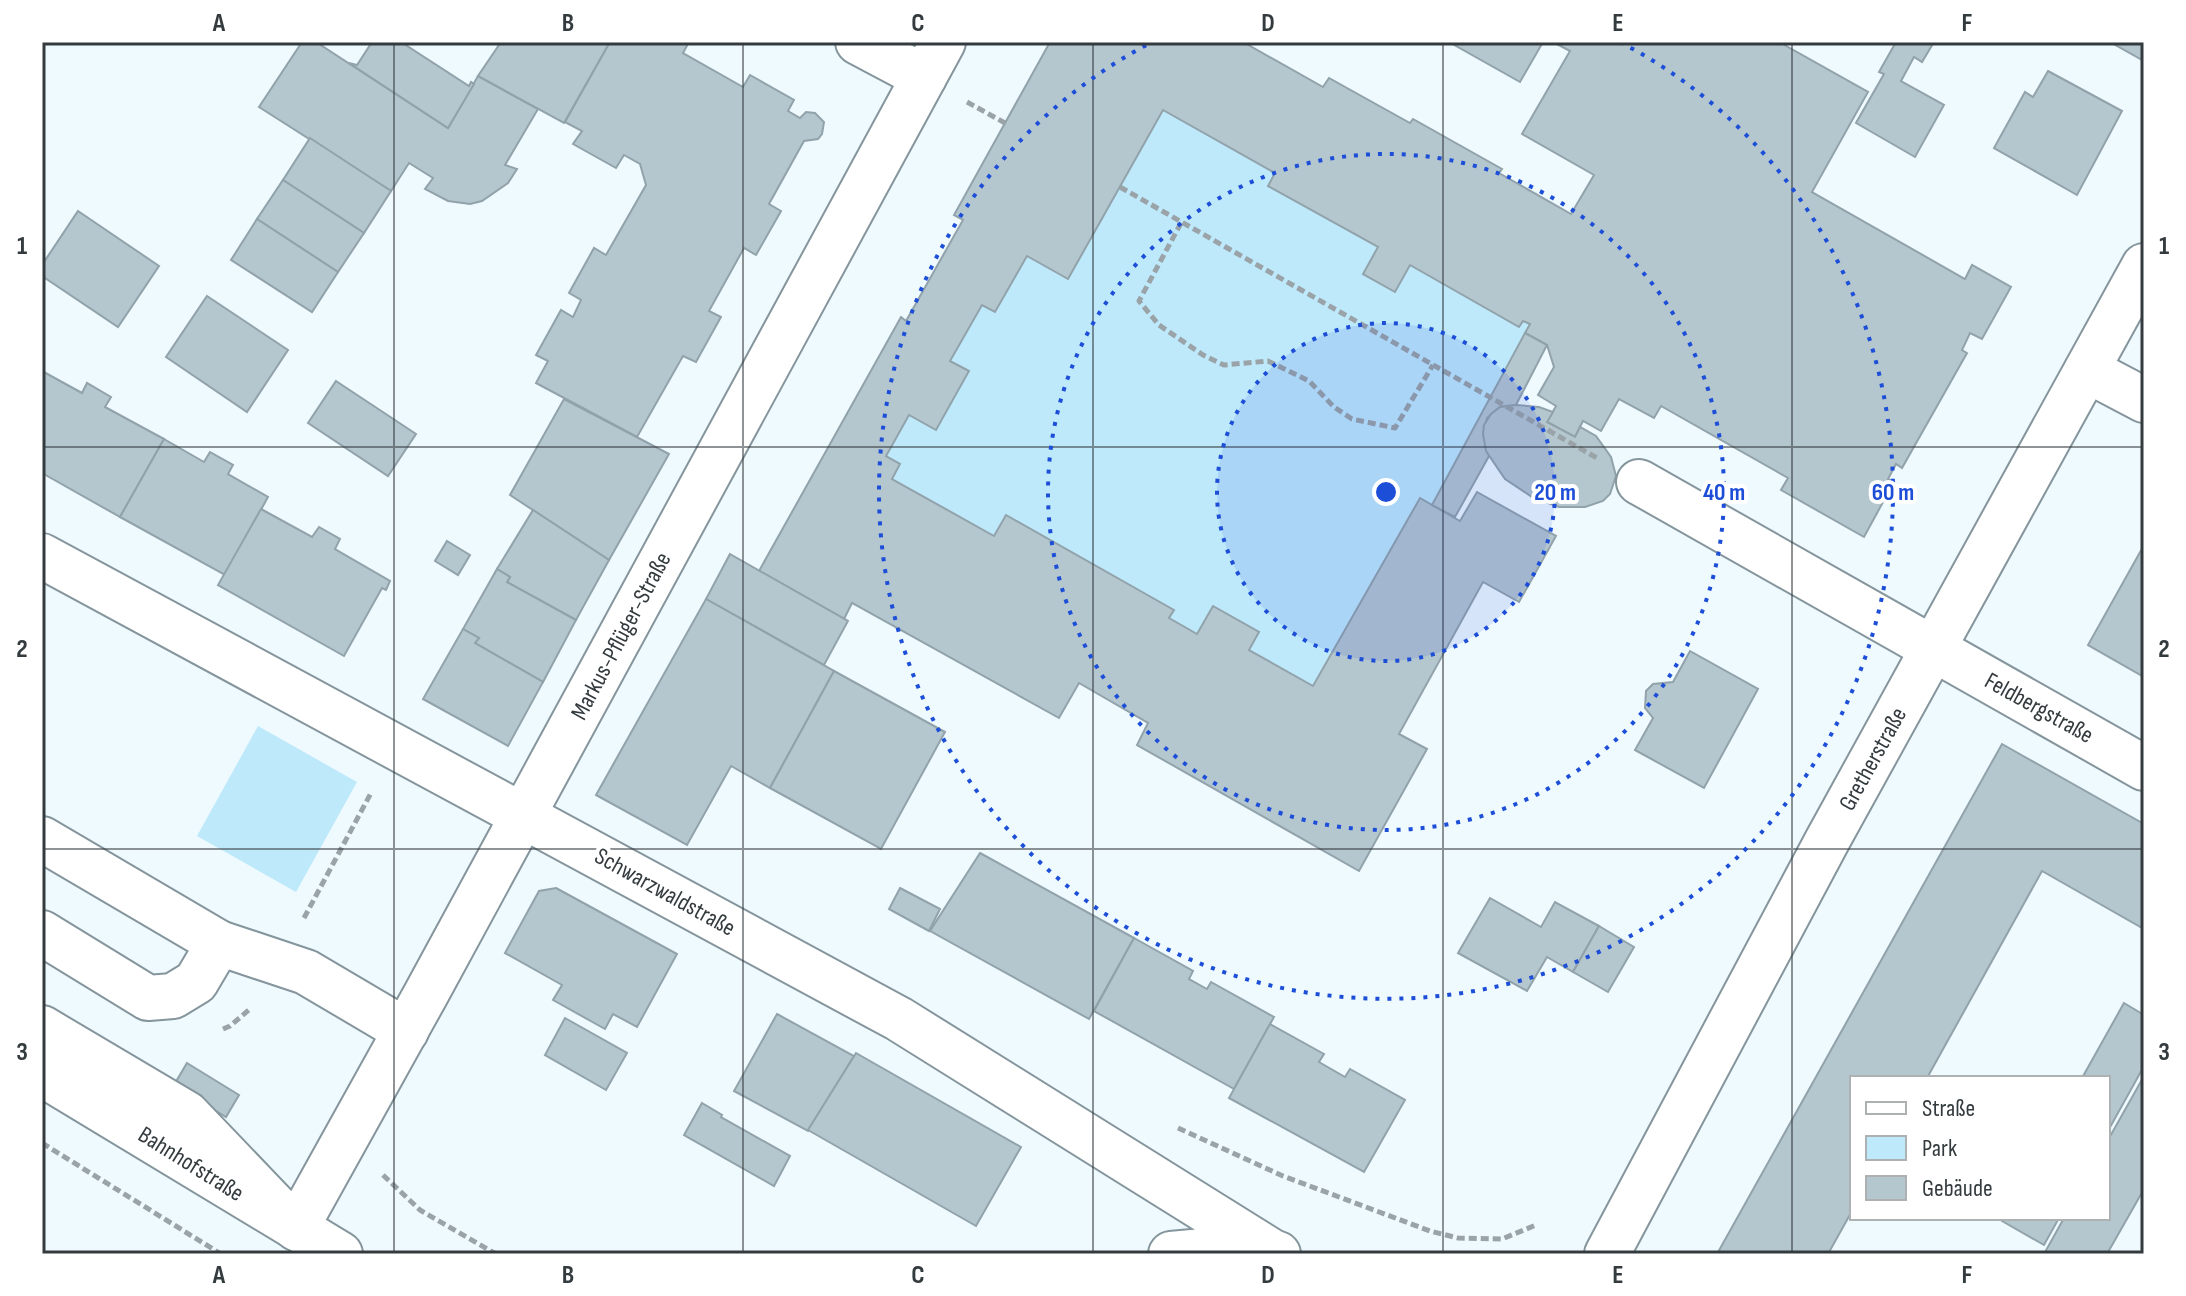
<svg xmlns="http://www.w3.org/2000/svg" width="2186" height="1296" viewBox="0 0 2186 1296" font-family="'Sofia Sans Condensed',sans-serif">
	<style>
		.green { fill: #bee9fb }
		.building { fill: #b4c6ce; stroke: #91a2aa; stroke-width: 2 }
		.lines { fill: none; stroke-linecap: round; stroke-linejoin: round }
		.minor-casing { stroke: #84959c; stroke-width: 48 }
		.major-casing { stroke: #84959c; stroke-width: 48 }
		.path { stroke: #9aa3a7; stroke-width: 5; stroke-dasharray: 8 4; stroke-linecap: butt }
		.minor { stroke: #fff; stroke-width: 44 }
		.major { stroke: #fff; stroke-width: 44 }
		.grid { fill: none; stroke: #343b3e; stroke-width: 2; stroke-opacity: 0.55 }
		.ring { fill: none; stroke: #1d4ed8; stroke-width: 4; stroke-dasharray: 4 8 }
		.labels { text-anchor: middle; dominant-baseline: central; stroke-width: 8; stroke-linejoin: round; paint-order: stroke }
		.street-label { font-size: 24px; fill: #343b3e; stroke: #fff }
		.centre { fill: #1d4ed8; stroke: #fff; stroke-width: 4 }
		.ring-label { font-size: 24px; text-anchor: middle; font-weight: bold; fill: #1d4ed8; stroke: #fff; stroke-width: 8; stroke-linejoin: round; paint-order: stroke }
		.neatline { fill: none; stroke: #343b3e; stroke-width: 3 }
		.grid-label { font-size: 26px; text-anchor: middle; font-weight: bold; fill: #343b3e }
	</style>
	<rect width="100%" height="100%" fill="#effaff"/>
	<g class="green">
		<polygon points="1163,110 1275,173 1269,186 1378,247 1363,274 1395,292 1410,265 1519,327 1523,321 1530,324 1432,505 1419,498 1313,686 1249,650 1259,632 1214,606 1197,634 1169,618 1174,610 1006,515 994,536 892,479 900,464 886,456 909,415 936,430 968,371 950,361 982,305 996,312 1027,256 1068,279"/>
		<polygon points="258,726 357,782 296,892 197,836"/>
	</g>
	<g class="building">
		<polygon points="302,42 316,42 448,128 478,76 538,109 505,165 517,169 508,183 482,201 470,204 448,201 425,189 433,178 409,163 391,191 259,107"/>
		<polygon points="372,42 401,42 469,86 471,82 474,84 448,128 349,63 357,65"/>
		<polygon points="501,42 610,42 564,123 478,76"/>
		<polygon points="610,42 689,42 683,53 743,87 750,75 794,100 788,111 800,118 806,112 815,113 824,122 822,134 818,139 804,141 769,204 781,211 756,255 744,248 709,311 721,317 696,362 683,356 637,437 536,383 548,361 536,355 561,310 573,317 581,300 569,293 594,248 606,255 646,185 640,164 624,155 616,168 573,144 582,131 565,122"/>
		<polygon points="1050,42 1243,42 1323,87 1329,78 1410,123 1413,119 1502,169 1499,173 1571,214 1594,175 1522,134 1570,51 1553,42 1779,42 1868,92 1812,192 1965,279 1972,265 2011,287 1982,339 1970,333 1962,350 1967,353 1902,468 1896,464 1888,479 1894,482 1864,537 1781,490 1788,478 1661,406 1654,418 1619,399 1601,431 1583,421 1575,437 1547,422 1556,406 1538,395 1554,367 1547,345 1525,333 1530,324 1523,321 1519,327 1410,265 1395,292 1363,274 1378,247 1268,186 1275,173 1163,110 1068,279 1027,256 995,312 982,305 950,361 969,371 936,430 909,415 886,456 900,464 892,479 994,536 1006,515 1174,610 1169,618 1197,634 1213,606 1259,632 1249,650 1313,686 1420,498 1460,521 1477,492 1556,536 1519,602 1483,582 1399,734 1427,749 1359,871 1137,745 1148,723 1079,683 1059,718 852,603 844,619 759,571 901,317 906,321 963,220 954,215"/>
		<polygon points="1449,42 1543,42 1520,82"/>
		<polygon points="1896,42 1934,42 1922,62 1914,57 1901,81 1944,105 1915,157 1856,123 1884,74 1879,72"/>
		<polygon points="2110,42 2144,42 2144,61"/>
		<polygon points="2048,71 2122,111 2077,195 1994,148 2025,92 2033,97"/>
		<polygon points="310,138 391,191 364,233 283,180"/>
		<polygon points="283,180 364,233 338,272 257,219"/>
		<polygon points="78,211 159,266 118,327 42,276 42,265"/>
		<polygon points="257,219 338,272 312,312 231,260"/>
		<polygon points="207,296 288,350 247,412 166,357"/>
		<polygon points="1525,333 1547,345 1516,405 1500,407 1487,418 1483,434 1489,456 1455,517 1432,505"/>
		<polygon points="42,371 82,393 87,383 111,397 105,407 164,439 120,517 42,473"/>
		<polygon points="336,381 416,434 388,476 308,423"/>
		<polygon points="564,399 669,454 609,560 510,495"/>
		<polygon points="1516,405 1539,407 1553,412 1547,422 1575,437 1580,427 1596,436 1611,457 1616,476 1610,494 1603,501 1585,507 1559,507 1532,497 1505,479 1486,451 1483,434 1484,425 1491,414 1500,407"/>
		<polygon points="164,439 204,462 210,452 233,465 228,474 268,497 225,575 120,517"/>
		<polygon points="261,509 312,537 319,527 340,539 335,549 390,581 386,590 382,588 344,656 218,585"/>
		<polygon points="533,510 609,560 576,620 507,582 510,577 497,569"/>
		<polygon points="447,541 470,555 458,575 435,561"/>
		<polygon points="2144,545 2144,677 2088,645"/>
		<polygon points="730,554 848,621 824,665 706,599"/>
		<polygon points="497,569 510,577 507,582 576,620 543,682 475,643 479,638 463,629"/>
		<polygon points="706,599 834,671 770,788 731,766 687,845 596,795"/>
		<polygon points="463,629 479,638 475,643 543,682 508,746 423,699"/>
		<polygon points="1690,651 1758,689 1704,788 1635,750 1653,718 1645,708 1646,691 1653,684 1673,682"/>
		<polygon points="834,671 945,732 881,849 770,788"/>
		<polygon points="2002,744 2144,824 2144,929 2042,871 1927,1078 1852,1078 1852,1211 1828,1254 1717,1254"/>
		<polygon points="980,853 1134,938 1089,1019 930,931"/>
		<polygon points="556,888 677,954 637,1027 613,1014 605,1029 553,1000 562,985 505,953 539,891"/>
		<polygon points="900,888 940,909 929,931 889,909"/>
		<polygon points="1490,898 1541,927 1555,902 1599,926 1573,972 1547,957 1527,991 1458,953"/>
		<polygon points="1599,926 1634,947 1608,992 1573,972"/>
		<polygon points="1134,938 1193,971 1189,979 1207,989 1211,982 1274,1017 1234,1089 1094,1011"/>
		<polygon points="2124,1003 2144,1015 2144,1066 2108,1131 2108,1078 2082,1078"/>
		<polygon points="777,1014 854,1056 808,1131 734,1091"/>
		<polygon points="565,1018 627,1053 606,1090 545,1055"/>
		<polygon points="1270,1024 1324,1054 1319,1062 1345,1077 1350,1069 1405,1100 1364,1172 1229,1098"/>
		<polygon points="856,1053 1021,1147 976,1226 808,1130"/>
		<polygon points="187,1063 239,1095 226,1117 174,1085"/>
		<polygon points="2144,1076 2144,1189 2107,1254 2044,1254 2064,1218 2108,1218 2108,1140"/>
		<polygon points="702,1103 722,1115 721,1117 790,1156 774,1186 684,1135"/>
		<polygon points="2004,1218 2059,1218 2044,1245 2002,1221"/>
	</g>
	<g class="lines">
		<g class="minor-casing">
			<g id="minor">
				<polyline points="858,42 924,77"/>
				<polyline points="2087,370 2144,400"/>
				<polyline points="1639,482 2144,768"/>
				<polyline points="42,556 899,1019 1274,1253"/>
				<polyline points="42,839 219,943 306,972 406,1031"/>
				<polyline points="42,933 148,998 173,996 196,982 219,943"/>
				<polyline points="42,1028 187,1114 296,1228 426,994 943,42"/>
			</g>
		</g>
		<g class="major-casing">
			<g id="major">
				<polyline points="42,1074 340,1254"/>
				<polyline points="1171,1254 1225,1249 1278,1254"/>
				<polyline points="1607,1254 1827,841 2144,266"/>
			</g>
		</g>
		<g class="path">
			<polyline points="967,102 1005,123"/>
			<polyline points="1120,187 1597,458"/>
			<polyline points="1181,223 1139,301 1159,325 1203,355 1224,365 1268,361 1309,381 1334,407 1352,419 1395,428 1433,365"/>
			<polyline points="304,918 371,793"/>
			<polyline points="223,1029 230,1026 250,1009"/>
			<polyline points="1178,1128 1283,1176 1430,1231 1458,1238 1502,1239 1536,1225"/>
			<polyline points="42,1143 221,1254"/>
			<polyline points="383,1175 420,1210 496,1254"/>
		</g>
		<use href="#minor" class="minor"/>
		<use href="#major" class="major"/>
	</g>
	<path class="grid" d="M 394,42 L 394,1254M 743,42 L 743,1254M 1093,42 L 1093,1254M 1443,42 L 1443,1254M 1792,42 L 1792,1254M 42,447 L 2144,447M 42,849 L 2144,849"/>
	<circle cx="1386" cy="492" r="169" fill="#1d4ed8" fill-opacity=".12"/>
	<g class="ring">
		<circle cx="1386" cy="492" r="169"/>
		<circle cx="1386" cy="492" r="338"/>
		<path d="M1620 42A507 507 0 1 1 1152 42"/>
	</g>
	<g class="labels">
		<g class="street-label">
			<text transform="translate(621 636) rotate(-62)">Markus-Pflüger-Straße</text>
			<text transform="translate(2039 708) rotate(29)">Feldbergstraße</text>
			<text transform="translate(1873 759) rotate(-61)">Gretherstraße</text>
			<text transform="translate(665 892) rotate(29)">Schwarzwaldstraße</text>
			<text transform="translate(191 1164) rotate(32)">Bahnhofstraße</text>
		</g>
	</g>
	<circle cx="1386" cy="492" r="12" class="centre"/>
	<g class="ring-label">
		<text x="1555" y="500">20 m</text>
		<text x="1724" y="500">40 m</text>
		<text x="1893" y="500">60 m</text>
	</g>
	<rect width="2186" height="1296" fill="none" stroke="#ffffff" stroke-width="88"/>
	<rect x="1850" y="1076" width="260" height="144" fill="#ffffff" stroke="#aeb1b2" stroke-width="2"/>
	<rect x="1866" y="1102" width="40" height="12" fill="#ffffff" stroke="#aeb1b2" stroke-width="2"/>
	<text x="1922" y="1116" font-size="24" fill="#343b3e">Straße</text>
	<rect x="1866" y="1136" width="40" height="24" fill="#bee9fb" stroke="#aeb1b2" stroke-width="2"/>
	<text x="1922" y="1156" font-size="24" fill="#343b3e">Park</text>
	<rect x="1866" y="1176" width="40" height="24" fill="#b4c6ce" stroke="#aeb1b2" stroke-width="2"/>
	<text x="1922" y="1196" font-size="24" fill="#343b3e">Gebäude</text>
	<rect x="44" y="44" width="2098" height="1208" class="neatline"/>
	<g class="grid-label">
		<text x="219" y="31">A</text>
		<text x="568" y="31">B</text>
		<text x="918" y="31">C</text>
		<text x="1268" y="31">D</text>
		<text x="1618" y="31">E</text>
		<text x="1967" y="31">F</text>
		<text x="22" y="254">1</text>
		<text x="2164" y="254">1</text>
		<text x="22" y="657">2</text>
		<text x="2164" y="657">2</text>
		<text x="22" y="1060">3</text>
		<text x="2164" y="1060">3</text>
		<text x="219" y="1283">A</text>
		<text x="568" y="1283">B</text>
		<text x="918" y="1283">C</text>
		<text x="1268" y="1283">D</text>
		<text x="1618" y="1283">E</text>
		<text x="1967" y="1283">F</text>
	</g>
</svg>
